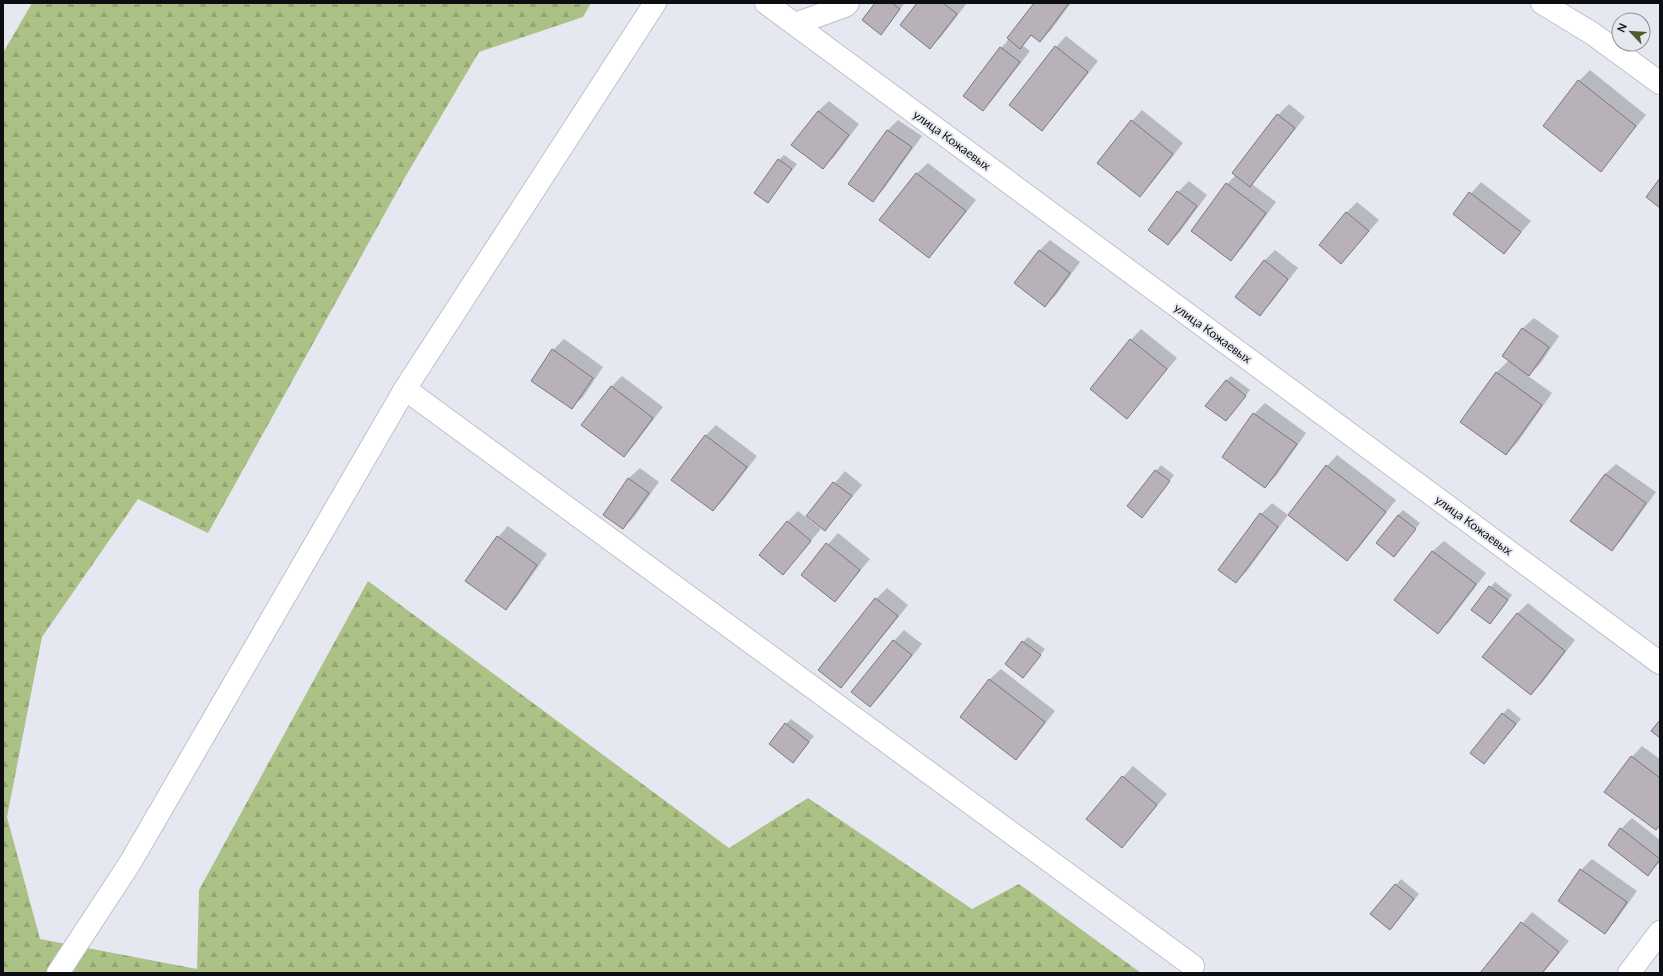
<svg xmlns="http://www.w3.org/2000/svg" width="1663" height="976" viewBox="0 0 1663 976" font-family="Lato,sans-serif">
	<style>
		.forest { fill: url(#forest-firs) }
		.shadow { fill: #0003 }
		.building { fill: #b8b1b8; stroke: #7d767d }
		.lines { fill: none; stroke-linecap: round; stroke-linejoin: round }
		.minor-casing { stroke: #bfc0ca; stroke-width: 24 }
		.minor { stroke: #fff; stroke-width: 22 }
		.labels { text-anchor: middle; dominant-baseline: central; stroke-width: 4; stroke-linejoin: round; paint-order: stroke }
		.street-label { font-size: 12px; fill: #0d0e11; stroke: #e6e8f1 }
	</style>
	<defs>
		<pattern id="forest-firs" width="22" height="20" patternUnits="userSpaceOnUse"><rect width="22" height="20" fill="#acc185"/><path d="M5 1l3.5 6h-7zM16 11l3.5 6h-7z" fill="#93a572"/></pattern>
	</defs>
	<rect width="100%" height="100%" fill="#e6e8f1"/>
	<polygon class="forest" points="32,3 591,3 583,17 479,52 404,179 208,533 138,499 42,637 7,817 40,939 197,969 199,890 368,581 729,848 808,798 972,909 1019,884 1141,973 3,973 3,53"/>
	<g class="shadow">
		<polygon points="877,3 904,3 904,4 886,28"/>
		<polygon points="918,3 967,3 941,37 930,47"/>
		<polygon points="1035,3 1071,3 1051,30 1040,41 1032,35 1022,45 1030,51 993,99 983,109 1001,48 1009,39"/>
		<polygon points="1066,36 1098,61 1052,119 1042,130 1056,47"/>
		<polygon points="1590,70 1646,115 1600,170 1579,81"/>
		<polygon points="829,101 859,124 834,157 823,168 818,111"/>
		<polygon points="1289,104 1305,117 1252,184 1276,202 1242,248 1231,259 1227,184 1236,175 1233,173 1278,115"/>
		<polygon points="1142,110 1183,143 1150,185 1139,195 1132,121"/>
		<polygon points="898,120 922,136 883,190 872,201 850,184 888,130"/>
		<polygon points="784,155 797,164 768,201 779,160"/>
		<polygon points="928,163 976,200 939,246 929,257 881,220 917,173"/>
		<polygon points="1189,181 1207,195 1179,233 1168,244 1149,230 1178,192"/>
		<polygon points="1481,182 1531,221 1504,252 1454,213"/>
		<polygon points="1357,202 1379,220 1341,263 1346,213"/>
		<polygon points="1050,240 1080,262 1056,295 1045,306 1015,283 1040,250"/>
		<polygon points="1275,250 1298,268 1270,304 1259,314 1264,261"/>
		<polygon points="1534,318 1559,336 1540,364 1528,376 1552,393 1517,443 1506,454 1461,421 1497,372 1509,360 1503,356 1523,328"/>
		<polygon points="1141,329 1177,358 1127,418 1131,340"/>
		<polygon points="564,339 603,367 583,397 572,407 553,350"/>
		<polygon points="622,376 663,407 634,445 624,456 582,425 612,386"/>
		<polygon points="1231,376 1250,390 1231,415 1226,381"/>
		<polygon points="1265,403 1306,433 1276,476 1265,487 1254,414"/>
		<polygon points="716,425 757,456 724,499 713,510 705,436"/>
		<polygon points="1337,455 1396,500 1358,549 1347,560 1327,466"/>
		<polygon points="1616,464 1656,492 1622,539 1612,550 1572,521 1605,474"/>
		<polygon points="1161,465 1174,475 1147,511 1128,506"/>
		<polygon points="640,468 659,482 634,517 623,528 604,514 629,478"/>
		<polygon points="845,471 862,485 825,529 807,516"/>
		<polygon points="1272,503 1288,515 1247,571 1236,582 1220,570 1261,514"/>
		<polygon points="1403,510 1420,523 1394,555 1398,515"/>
		<polygon points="798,511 821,529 783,573 787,522"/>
		<polygon points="508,526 547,554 516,598 506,609 498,537"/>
		<polygon points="838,533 870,559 835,601 802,574"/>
		<polygon points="1444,541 1486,573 1449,622 1438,632 1396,600 1433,551"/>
		<polygon points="1495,582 1512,595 1495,618 1473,610"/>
		<polygon points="887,588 908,605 851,676 841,686 820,670 876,599"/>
		<polygon points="1528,603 1575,640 1542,683 1531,694 1517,614"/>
		<polygon points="904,630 922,644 881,695 870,706 894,641"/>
		<polygon points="1028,637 1045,649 1023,676 1023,642"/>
		<polygon points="1001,669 1055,711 1026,748 1016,759 961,717 990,679"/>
		<polygon points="1508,708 1521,719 1484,763 1471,753"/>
		<polygon points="791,719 814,736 793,762 786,724"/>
		<polygon points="1642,746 1660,759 1660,825 1632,757"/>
		<polygon points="1133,766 1167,794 1122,847 1123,777"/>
		<polygon points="1632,818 1660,840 1660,862 1648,874 1621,829"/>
		<polygon points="1592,859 1637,891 1615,922 1604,932 1559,900 1581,870"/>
		<polygon points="1401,879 1419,894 1395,923 1372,914"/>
		<polygon points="1532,912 1569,941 1543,973 1481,973"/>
	</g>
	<g class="building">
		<polygon points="875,3 892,3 900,9 881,35 862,20"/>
		<polygon points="917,3 943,3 957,14 930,49 900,25"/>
		<polygon points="1034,3 1069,3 1040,42 1031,35 1020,49 1007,38"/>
		<polygon points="1055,46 1088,72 1042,131 1009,105"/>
		<polygon points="1000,47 1020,62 983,111 963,96"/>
		<polygon points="1578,80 1636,126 1601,172 1543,126"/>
		<polygon points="818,111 849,135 823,169 791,145"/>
		<polygon points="1277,114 1295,128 1250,187 1232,173"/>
		<polygon points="1131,120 1173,154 1140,197 1097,163"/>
		<polygon points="887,130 912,147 873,202 848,184"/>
		<polygon points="778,159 792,169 768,203 754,193"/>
		<polygon points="916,173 966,211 929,258 879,220"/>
		<polygon points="1660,178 1660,208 1646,197"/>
		<polygon points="1226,183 1266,213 1231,261 1191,231"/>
		<polygon points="1177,191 1197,206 1168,245 1148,230"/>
		<polygon points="1469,192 1521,232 1504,254 1453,214"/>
		<polygon points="1346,212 1369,231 1341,264 1319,245"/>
		<polygon points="1039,250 1070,273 1045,307 1014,283"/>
		<polygon points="1264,260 1288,279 1260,316 1235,297"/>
		<polygon points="1522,328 1549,347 1529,376 1502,356"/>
		<polygon points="1130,339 1167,369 1127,419 1090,389"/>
		<polygon points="552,349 593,378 572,409 531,381"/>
		<polygon points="1496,372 1542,405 1506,455 1460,422"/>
		<polygon points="1226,380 1246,396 1226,421 1205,406"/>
		<polygon points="611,386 653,418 624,457 581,425"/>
		<polygon points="1253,413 1297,444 1265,488 1222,457"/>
		<polygon points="705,435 747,467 713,511 671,480"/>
		<polygon points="1326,465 1386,512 1347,561 1288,515"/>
		<polygon points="1155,470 1170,481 1142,518 1127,506"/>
		<polygon points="1605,474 1646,503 1612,551 1570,521"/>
		<polygon points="628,478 649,493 623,529 603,515"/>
		<polygon points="833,482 852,496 825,531 806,516"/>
		<polygon points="1260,513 1278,527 1236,583 1218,570"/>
		<polygon points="1398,515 1416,529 1394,557 1376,543"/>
		<polygon points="787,521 811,541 783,575 759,555"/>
		<polygon points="497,536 537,565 506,610 465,581"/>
		<polygon points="826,543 860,570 835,602 801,575"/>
		<polygon points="1432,551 1476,584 1438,634 1394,600"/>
		<polygon points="1489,586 1508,600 1490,624 1471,610"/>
		<polygon points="875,598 898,616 841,688 818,670"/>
		<polygon points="1517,613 1565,651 1531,695 1482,657"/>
		<polygon points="893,640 912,655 870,707 851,692"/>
		<polygon points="1022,641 1041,655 1023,678 1005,664"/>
		<polygon points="989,679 1045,722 1016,760 960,717"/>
		<polygon points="1502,713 1516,724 1484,764 1470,753"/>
		<polygon points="1660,720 1660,738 1651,731"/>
		<polygon points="785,723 809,742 793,763 769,744"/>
		<polygon points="1631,756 1660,778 1660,825 1656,830 1604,792"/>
		<polygon points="1122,776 1157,805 1122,848 1086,819"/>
		<polygon points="1620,828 1660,859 1648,876 1608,845"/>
		<polygon points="1580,869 1627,902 1605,934 1558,901"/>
		<polygon points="1395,884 1414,899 1390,930 1370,914"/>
		<polygon points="1521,922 1559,952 1542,973 1480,973"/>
	</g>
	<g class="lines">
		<g class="minor-casing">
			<g id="minor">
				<polyline points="766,3 1660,663"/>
				<polyline points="1542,3 1593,34 1660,83"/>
				<polyline points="795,24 845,6 848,3"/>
				<polyline points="405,389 1193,966"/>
				<polyline points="58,973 130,863 405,389 655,3"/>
				<polyline points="1629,973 1660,932"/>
			</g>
		</g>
		<use href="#minor" class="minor"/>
	</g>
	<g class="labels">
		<g class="street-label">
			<text transform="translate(952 140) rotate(36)">улица Кожаевых</text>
			<text transform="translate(1213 333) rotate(36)">улица Кожаевых</text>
			<text transform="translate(1474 525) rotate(36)">улица Кожаевых</text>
		</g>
	</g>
	<rect width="1663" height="976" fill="none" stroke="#0d0e11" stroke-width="8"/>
	<g transform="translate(1631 32) rotate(295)"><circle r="19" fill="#e6e8f1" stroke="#8f9197"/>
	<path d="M0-3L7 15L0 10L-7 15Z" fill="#545b2a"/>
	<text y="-6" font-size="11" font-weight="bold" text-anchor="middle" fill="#0d0e11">N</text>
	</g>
</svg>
